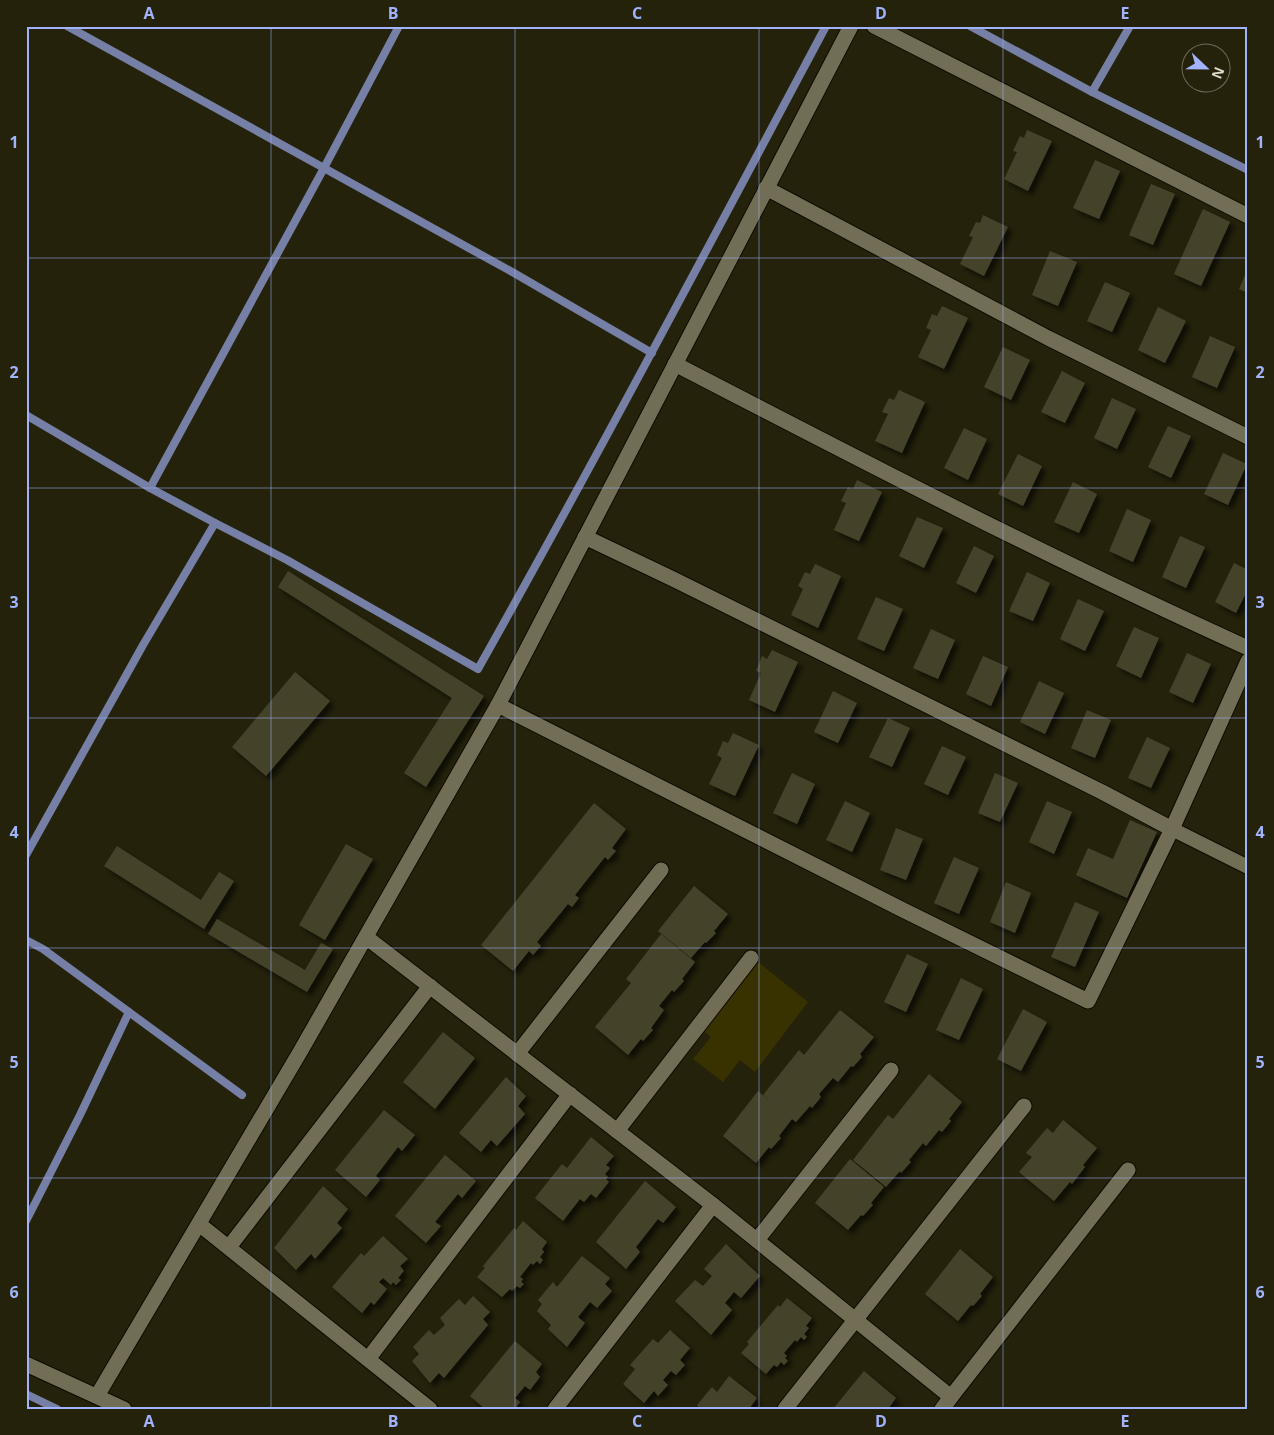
<svg xmlns="http://www.w3.org/2000/svg" width="1274" height="1435" viewBox="0 0 1274 1435" font-family="'Open Sans',sans-serif">
	<style>
		.green { fill: #383200 }
		.lines { fill: none; stroke-linecap: round; stroke-linejoin: round }
		.stream { stroke: #767fa6; stroke-width: 8 }
		.building { fill: #45422b; filter: url(#shadow) }
		.service-casing { stroke: #0e0b00; stroke-width: 16 }
		.minor-casing { stroke: #0e0b00; stroke-width: 17 }
		.tertiary-casing { stroke: #0e0b00; stroke-width: 17 }
		.service { stroke: #716e55; stroke-width: 14 }
		.minor { stroke: #716e55; stroke-width: 15 }
		.tertiary { stroke: #716e55; stroke-width: 15 }
		.grid { fill: none; stroke: #a1b3fd; stroke-width: 1; stroke-opacity: 0.55 }
		.neatline { fill: none; stroke: #a1b3fd; stroke-width: 2 }
		.grid-label { font-size: 16px; text-anchor: middle; font-weight: bold; fill: #a1b3fd }
	</style>
	<defs>
		<filter id="shadow"><feDropShadow dx="4.5" dy="4.5" stdDeviation="2.5" flood-color="#0009"/></filter>
	</defs>
	<rect width="100%" height="100%" fill="#25220b"/>
	<polygon class="green" points="758,962 808,1002 755,1072 740,1060 723,1082 693,1059 711,1037 704,1031"/>
	<g class="lines">
		<g class="stream">
			<polyline points="67,26 514,273 652,353"/>
			<polyline points="970,26 1092,92 1248,170"/>
			<polyline points="1092,92 1130,26"/>
			<polyline points="26,415 150,488"/>
			<polyline points="215,523 150,488 324,168 399,26"/>
			<path d="M 26,855 L 143,645 L 215,523 L 287,560 L 478,669 C 597,457 711,242 826,26"/>
			<polyline points="26,940 43,949 242,1095"/>
			<polyline points="26,1221 80,1115 129,1012"/>
			<polyline points="26,1394 57,1409"/>
		</g>
	</g>
	<g class="building">
		<polygon points="1027,130 1052,141 1028,191 1004,179 1017,152 1013,151 1020,136 1024,138"/>
		<polygon points="1095,160 1120,171 1099,219 1073,208"/>
		<polygon points="1151,184 1175,194 1153,245 1129,235"/>
		<polygon points="1203,209 1230,222 1201,286 1174,274"/>
		<polygon points="983,215 1008,227 984,276 960,264 973,237 969,236 976,222 980,223"/>
		<polygon points="1050,251 1077,262 1058,306 1032,295"/>
		<polygon points="1248,268 1248,293 1239,289"/>
		<polygon points="1105,282 1130,293 1112,332 1087,321"/>
		<polygon points="942,306 968,318 944,369 918,357 931,330 926,328 932,314 937,316"/>
		<polygon points="1158,307 1186,321 1165,363 1138,350"/>
		<polygon points="1210,336 1235,347 1217,388 1192,377"/>
		<polygon points="1003,347 1030,360 1011,400 984,387"/>
		<polygon points="1062,371 1085,383 1065,423 1041,412"/>
		<polygon points="899,390 925,402 902,453 875,441 888,414 882,412 889,398 894,400"/>
		<polygon points="1112,398 1136,409 1117,449 1094,438"/>
		<polygon points="1168,426 1191,436 1171,478 1148,467"/>
		<polygon points="964,428 987,439 968,480 944,468"/>
		<polygon points="1223,453 1247,464 1228,505 1204,494"/>
		<polygon points="1018,454 1042,466 1023,506 998,494"/>
		<polygon points="857,480 882,492 859,541 834,530 846,503 841,501 848,487 853,489"/>
		<polygon points="1073,482 1097,494 1079,533 1054,522"/>
		<polygon points="1127,509 1151,520 1133,562 1109,551"/>
		<polygon points="917,517 943,528 924,568 899,556"/>
		<polygon points="1180,536 1205,547 1186,588 1162,577"/>
		<polygon points="974,546 994,556 976,593 956,583"/>
		<polygon points="1234,563 1248,570 1248,589 1236,613 1215,602"/>
		<polygon points="815,564 841,576 818,628 791,615 803,589 798,586 805,572 810,574"/>
		<polygon points="288,571 484,696 426,787 404,773 452,698 278,587"/>
		<polygon points="1027,572 1050,583 1033,621 1009,611"/>
		<polygon points="876,597 903,609 884,651 857,639"/>
		<polygon points="1078,599 1104,611 1085,651 1060,639"/>
		<polygon points="1134,627 1159,638 1141,678 1116,666"/>
		<polygon points="931,629 955,640 938,679 913,668"/>
		<polygon points="772,650 798,662 775,712 749,700 761,673 756,671 762,656 767,659"/>
		<polygon points="1187,653 1211,664 1193,703 1169,692"/>
		<polygon points="983,656 1008,667 991,706 966,694"/>
		<polygon points="295,672 330,701 266,776 232,747"/>
		<polygon points="1039,681 1064,693 1045,734 1020,722"/>
		<polygon points="833,691 857,703 838,743 814,732"/>
		<polygon points="1087,710 1111,720 1095,758 1071,748"/>
		<polygon points="888,718 910,728 892,767 869,757"/>
		<polygon points="733,733 759,745 735,796 709,784 722,758 717,755 723,741 728,743"/>
		<polygon points="1147,737 1170,748 1151,788 1128,778"/>
		<polygon points="942,746 966,757 948,795 924,784"/>
		<polygon points="792,773 815,784 797,824 773,813"/>
		<polygon points="995,773 1018,783 1000,822 978,813"/>
		<polygon points="845,801 870,813 852,852 826,840"/>
		<polygon points="1047,801 1072,812 1054,854 1029,842"/>
		<polygon points="594,803 626,829 612,848 616,851 608,860 605,857 575,895 579,898 572,907 568,904 537,942 541,946 533,955 529,951 513,971 481,945"/>
		<polygon points="1130,820 1157,832 1127,898 1076,875 1088,848 1113,859"/>
		<polygon points="896,828 923,839 906,880 880,870"/>
		<polygon points="346,844 373,859 325,940 299,925"/>
		<polygon points="117,846 201,900 219,872 234,881 204,929 104,866"/>
		<polygon points="954,857 979,868 959,914 934,903"/>
		<polygon points="1006,882 1031,893 1015,933 990,922"/>
		<polygon points="694,886 728,914 714,931 716,933 706,943 705,942 691,958 658,931"/>
		<polygon points="1075,902 1099,912 1075,967 1051,957"/>
		<polygon points="217,919 305,970 321,943 333,949 307,992 208,934"/>
		<polygon points="661,934 695,962 682,979 684,981 674,992 672,990 659,1006 664,1010 651,1028 653,1030 643,1041 641,1039 628,1055 595,1027 631,983 626,979"/>
		<polygon points="907,954 928,964 906,1012 884,1002"/>
		<polygon points="961,978 983,989 959,1040 936,1030"/>
		<polygon points="1023,1009 1047,1022 1021,1071 997,1059"/>
		<polygon points="840,1010 874,1037 860,1054 862,1057 853,1067 851,1066 838,1082 833,1078 819,1094 821,1097 812,1108 810,1106 796,1122 792,1119 779,1136 781,1138 771,1149 769,1147 756,1163 723,1136 758,1091 774,1105 763,1095 799,1050 804,1055"/>
		<polygon points="443,1032 475,1058 435,1109 403,1082"/>
		<polygon points="929,1074 962,1102 949,1119 951,1121 942,1132 939,1130 926,1146 923,1143 909,1160 911,1162 901,1173 900,1171 886,1187 853,1160 888,1115 893,1119"/>
		<polygon points="506,1077 526,1096 518,1106 525,1114 497,1146 491,1140 481,1152 459,1133"/>
		<polygon points="384,1110 415,1135 402,1151 398,1147 376,1176 380,1180 366,1197 335,1170"/>
		<polygon points="1063,1120 1097,1148 1083,1165 1085,1167 1072,1184 1070,1182 1054,1201 1019,1172 1032,1157 1026,1153 1047,1128 1053,1133"/>
		<polygon points="591,1137 614,1156 606,1165 610,1168 605,1174 608,1177 606,1179 609,1182 596,1198 591,1194 584,1202 580,1199 563,1221 535,1198 562,1164 567,1168"/>
		<polygon points="445,1155 476,1181 462,1198 458,1194 435,1222 441,1226 426,1243 395,1216"/>
		<polygon points="850,1159 884,1187 871,1203 873,1205 863,1216 861,1215 848,1230 815,1203"/>
		<polygon points="645,1181 676,1207 663,1223 658,1219 636,1247 640,1252 626,1269 596,1242"/>
		<polygon points="323,1186 348,1209 337,1223 342,1228 315,1259 311,1254 296,1270 274,1248"/>
		<polygon points="523,1221 547,1242 542,1249 544,1252 540,1257 543,1260 540,1264 537,1261 533,1265 531,1263 520,1277 523,1279 521,1282 524,1284 520,1288 517,1286 512,1291 510,1289 502,1297 477,1277 485,1268 483,1266 514,1228 516,1230"/>
		<polygon points="383,1236 408,1259 400,1266 404,1271 398,1278 401,1280 396,1285 393,1282 391,1285 383,1278 379,1282 387,1289 374,1305 371,1302 362,1313 332,1287 361,1253 364,1256"/>
		<polygon points="726,1244 760,1276 741,1298 734,1292 725,1303 732,1310 711,1335 675,1301 695,1280 703,1286 712,1276 704,1269"/>
		<polygon points="960,1249 993,1277 980,1294 982,1296 973,1306 971,1305 958,1321 925,1294"/>
		<polygon points="582,1256 610,1278 605,1284 612,1291 597,1308 590,1302 578,1317 585,1323 567,1347 548,1329 551,1325 537,1311 542,1304 538,1300 553,1282 557,1287"/>
		<polygon points="473,1296 490,1312 483,1319 488,1325 444,1378 439,1373 430,1383 412,1361 419,1354 413,1347 429,1330 434,1335 445,1325 440,1318 459,1299 465,1305"/>
		<polygon points="787,1298 812,1318 806,1326 809,1328 804,1334 807,1337 804,1340 801,1337 797,1342 795,1340 784,1353 787,1356 785,1358 788,1361 784,1365 781,1362 777,1367 774,1365 766,1374 741,1353 749,1344 747,1342 778,1305 780,1307"/>
		<polygon points="670,1330 690,1348 680,1360 685,1365 676,1375 671,1371 663,1380 668,1385 658,1396 654,1391 644,1403 623,1384 635,1369 630,1365 653,1339 658,1343"/>
		<polygon points="515,1341 542,1364 536,1372 540,1377 530,1390 525,1386 515,1398 520,1402 515,1409 485,1409 470,1396"/>
		<polygon points="864,1371 896,1398 888,1409 833,1409"/>
		<polygon points="729,1376 757,1398 749,1409 700,1409 697,1405 712,1387 717,1392"/>
	</g>
	<g class="lines">
		<g class="service-casing">
			<polyline id="service" points="1172,829 1248,867"/>
		</g>
		<g class="minor-casing">
			<g id="minor">
				<polyline points="874,26 1248,216"/>
				<polyline points="766,188 1048,338 1248,437"/>
				<path d="M 675,364 C 864,462 1053,560 1248,648"/>
				<polyline points="585,537 673,579 1102,792 1172,829"/>
				<polyline points="498,705 903,910 1088,1001 1172,829 1248,661"/>
				<polyline points="366,937 713,1205 951,1397 942,1409"/>
				<polyline points="517,1054 661,870"/>
				<polyline points="617,1131 751,958"/>
				<polyline points="199,1224 430,1409"/>
				<polyline points="757,1240 891,1070"/>
				<polyline points="229,1247 430,986"/>
				<polyline points="368,1359 570,1094"/>
				<polyline points="97,1396 300,1052 498,705 851,26"/>
				<polyline points="951,1397 1128,1170"/>
				<polyline points="555,1409 713,1205"/>
				<polyline points="785,1409 1024,1106"/>
			</g>
		</g>
		<g class="tertiary-casing">
			<polyline id="tertiary" points="26,1364 124,1409"/>
		</g>
		<use href="#service" class="service"/>
		<use href="#minor" class="minor"/>
		<use href="#tertiary" class="tertiary"/>
	</g>
	<path class="grid" d="M 271,26 L 271,1409M 515,26 L 515,1409M 759,26 L 759,1409M 1003,26 L 1003,1409M 26,258 L 1248,258M 26,488 L 1248,488M 26,718 L 1248,718M 26,948 L 1248,948M 26,1178 L 1248,1178"/>
	<rect width="1274" height="1435" fill="none" stroke="#25220b" stroke-width="55"/>
	<g transform="translate(1206 68) rotate(112)"><circle r="24" fill="#25220b" stroke="#6e6c59"/>
	<path d="M0-4L9 19L0 12L-9 19Z" fill="#a1b3fd"/>
	<text y="-8" font-size="14" font-weight="bold" text-anchor="middle" fill="#dcdbcd">N</text>
	</g>
	<rect x="28" y="28" width="1218" height="1380" class="neatline"/>
	<g class="grid-label">
		<text x="149" y="19">A</text>
		<text x="393" y="19">B</text>
		<text x="637" y="19">C</text>
		<text x="881" y="19">D</text>
		<text x="1125" y="19">E</text>
		<text x="14" y="148">1</text>
		<text x="1260" y="148">1</text>
		<text x="14" y="378">2</text>
		<text x="1260" y="378">2</text>
		<text x="14" y="608">3</text>
		<text x="1260" y="608">3</text>
		<text x="14" y="838">4</text>
		<text x="1260" y="838">4</text>
		<text x="14" y="1068">5</text>
		<text x="1260" y="1068">5</text>
		<text x="14" y="1298">6</text>
		<text x="1260" y="1298">6</text>
		<text x="149" y="1427">A</text>
		<text x="393" y="1427">B</text>
		<text x="637" y="1427">C</text>
		<text x="881" y="1427">D</text>
		<text x="1125" y="1427">E</text>
	</g>
</svg>
